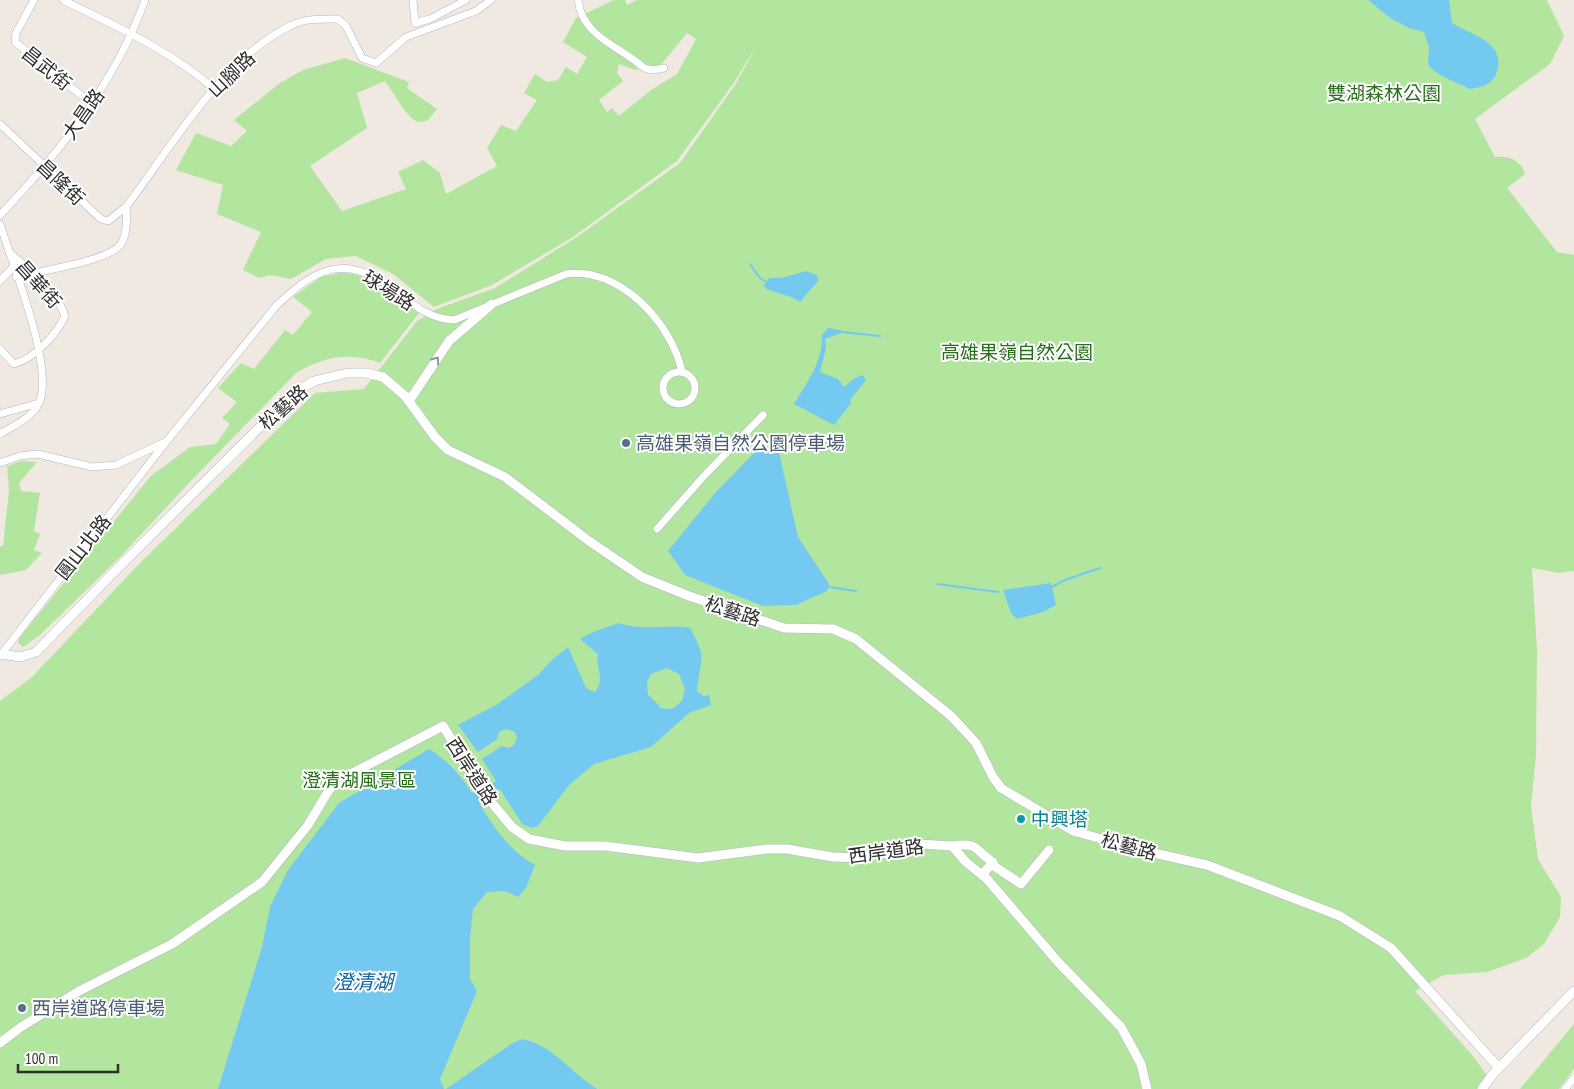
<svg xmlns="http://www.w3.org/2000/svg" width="1574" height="1089" viewBox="0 0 1574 1089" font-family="'PT Sans Narrow','Noto Sans TC',sans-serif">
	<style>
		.green { fill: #b2e59e; fill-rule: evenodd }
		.water { fill: #74c9f0; fill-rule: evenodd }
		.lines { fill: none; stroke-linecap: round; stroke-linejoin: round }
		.stream { stroke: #74c9f0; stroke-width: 2 }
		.minor-casing { stroke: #b4b6c1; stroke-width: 8 }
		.tertiary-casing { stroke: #b4b6c1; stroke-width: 10 }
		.minor { stroke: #fff; stroke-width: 7 }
		.tertiary { stroke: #fff; stroke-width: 9 }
		.oneway { stroke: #969696 }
		.service-dot { fill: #5c6f8a; stroke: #fff; stroke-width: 2 }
		.culture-dot { fill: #0f9aa8; stroke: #fff; stroke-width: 2 }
		.labels { text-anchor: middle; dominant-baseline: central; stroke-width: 4; stroke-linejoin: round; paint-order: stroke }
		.street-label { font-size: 19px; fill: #2e2e2e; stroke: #fff }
		.park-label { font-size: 19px; fill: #286e1b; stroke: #fff }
		.service-label { font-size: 19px; fill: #4e5e75; stroke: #fff; text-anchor: start }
		.culture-label { font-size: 19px; fill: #0d838f; stroke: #fff; text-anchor: start }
		.water-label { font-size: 20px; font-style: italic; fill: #0d67a3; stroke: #fff }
	</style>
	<rect width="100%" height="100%" fill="#efe9e1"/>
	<g class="green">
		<path d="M 614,0 L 625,0 L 627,5 L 637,0 L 1547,0 L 1564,36 L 1550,64 L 1475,119 L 1495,157 C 1509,156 1520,159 1525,174 L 1507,188 L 1557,252 L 1574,255 L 1574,571 L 1559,573 L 1532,568 L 1537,650 L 1536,756 L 1531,806 L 1538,859 L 1561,897 L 1560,917 L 1544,944 L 1526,958 L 1487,972 L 1444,975 L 1415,991 L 1473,1056 L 1487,1076 L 1477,1089 L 0,1089 L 0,701 L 31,678 L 141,562 L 315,393 L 364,389 L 417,321 L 437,309 L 495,288 L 577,237 L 680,163 L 735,85 L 758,44 L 733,84 L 677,161 L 573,237 L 492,285 L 434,307 L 393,274 L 356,256 L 326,259 L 291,279 L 270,275 L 259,278 L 243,270 L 261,232 L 217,214 L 223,185 L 176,170 L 196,133 L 231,146 L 247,131 L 234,120 L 280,83 L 303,70 L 345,58 L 409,82 L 407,88 L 437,109 L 427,121 L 417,122 C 403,113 395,94 385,81 L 357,93 L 367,128 L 310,166 L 342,211 L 406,189 L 398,172 L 423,160 L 440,173 L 446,194 L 497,166 L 487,148 L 501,125 L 516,131 L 537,100 L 524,93 L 535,74 L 547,82 L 558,80 L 566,67 L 577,74 L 587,57 L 563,42 L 576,18 ZM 687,33 L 696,39 L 677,74 L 651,90 L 619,116 L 612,108 L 607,112 L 599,100 L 623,81 L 617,73 L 619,64 L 635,70 L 643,68 L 598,37 L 595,41 L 598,35 L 647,68 L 660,66 Z"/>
		<path d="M 340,273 C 370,272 395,296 419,313 L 380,363 C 351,351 322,357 296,373 L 188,484 L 121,556 L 40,635 L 23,647 L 18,643 L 20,637 L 151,476 L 190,447 L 216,444 L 230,424 L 222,418 L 237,402 L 218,388 L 241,363 L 254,369 L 285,330 L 293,335 L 312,312 L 293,297 L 321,277 Z"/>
		<polygon points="21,461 37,462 19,483 21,491 40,493 34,531 40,534 34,550 42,553 26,570 0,575 0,546 3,546 9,490 7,466"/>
		<polygon points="1574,1024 1574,1069 1559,1089 1520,1089"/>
	</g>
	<g class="water">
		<path d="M 1368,0 L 1449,0 L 1452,23 C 1469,34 1507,42 1497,72 C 1493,84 1481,88 1469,89 C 1456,81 1435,76 1428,64 L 1429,47 L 1424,32 L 1409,28 L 1390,18 Z"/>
		<polygon points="806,271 818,276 818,281 800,302 794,298 766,289 764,285 769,278 782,278"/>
		<path d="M 828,328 L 841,330 L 841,333 L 825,339 L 826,348 L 820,372 L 838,379 L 844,387 L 855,378 L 863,375 L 866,380 L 850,400 L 851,403 L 834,425 L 794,404 C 807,382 823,362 822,335 Z"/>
		<polygon points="758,449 779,452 798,537 829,584 827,591 796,605 763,606 685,575 668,551 716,492"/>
		<polygon points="1051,583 1056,605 1043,612 1017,619 1011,613 1003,590"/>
		<path d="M 619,623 C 648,632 665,623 690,628 C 708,660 700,657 697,691 L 703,696 L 709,695 L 711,705 L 689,713 L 651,747 L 594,764 L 569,785 L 538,826 L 532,828 L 522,824 L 500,789 L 479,803 C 493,826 510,852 535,865 L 526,888 L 518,897 L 505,891 L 487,892 L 473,909 L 470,938 L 470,979 L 477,991 L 440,1079 L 444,1089 L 218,1089 L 262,947 L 270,907 L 288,870 L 339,803 L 429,749 C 448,761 461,775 472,793 L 496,781 L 482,759 L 502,746 L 509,748 L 514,745 L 517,738 L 515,732 L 506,729 L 499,732 L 497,739 L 478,752 L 458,725 L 496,705 L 538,675 L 552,660 L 568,647 L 586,688 L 595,692 C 606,678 595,668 598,654 L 580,639 L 593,632 ZM 667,668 L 679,674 L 685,689 L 682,701 L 672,709 L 660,708 L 659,705 L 648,695 L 647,682 L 651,674 Z"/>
		<path d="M 522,1039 C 551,1044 572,1073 597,1089 L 446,1089 L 511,1044 Z"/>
	</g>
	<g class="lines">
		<g class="stream">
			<polyline points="750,264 760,278 766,282"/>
			<polyline points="841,332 880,336"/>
			<polyline points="937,584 998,592"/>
			<polyline points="828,587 856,591"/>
			<polyline points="1052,587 1065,580 1100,568"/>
		</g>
		<g class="minor-casing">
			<g id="minor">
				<polyline points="34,0 16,33 15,42 92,104"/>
				<path d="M 63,0 C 115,26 170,50 213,88"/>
				<polyline points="413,0 415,23 430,19 466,0"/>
				<path d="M 578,0 C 582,37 620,46 644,68 L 653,70 L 664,68"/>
				<polyline points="0,124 101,219 108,221 126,207"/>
				<path d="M 0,215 C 60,152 115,83 145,0"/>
				<path d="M 0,224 C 12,263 55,368 39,403 C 31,419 14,425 0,434"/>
				<path d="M 16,277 C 39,271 110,261 121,244 C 127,235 127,217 126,207 C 172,146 222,58 292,25 C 306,18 323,19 338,19 L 346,26 L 362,58 L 376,63 L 406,37 L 476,11 L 491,0"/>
				<polyline points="0,281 13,267"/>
				<path d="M 0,349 L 14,364 C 35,358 56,335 65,316 C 57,290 29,270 9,252"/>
				<circle cx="679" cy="388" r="16"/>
				<polyline points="0,414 39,403"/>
				<polyline points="0,463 20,456 38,454 92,467 116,465 163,443"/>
				<polyline points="657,529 703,477 763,415"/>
				<path d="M 0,656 L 166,442 L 276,306 C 321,263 349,254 400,294 C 417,308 432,319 454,320 L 566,274 C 619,266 672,323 682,372"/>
				<polyline points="1565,1089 1574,1078"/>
			</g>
		</g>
		<g class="tertiary-casing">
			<g id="tertiary">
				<polyline points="409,401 449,341 492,304"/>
				<polyline points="2,654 20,657 36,652 112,574 295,392 314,381 347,373 366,373 383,377 405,396 435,437 448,450 505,477 589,541 642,577 689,596 784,628 833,629 856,639 951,716 976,743 993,777 1001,788 1073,831 1145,851 1207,865 1340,916 1391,948 1499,1068"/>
				<path d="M 952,846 C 981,842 973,850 993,862 L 982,875"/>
				<polyline points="991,864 1021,884 1049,850"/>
				<polyline points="0,1043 21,1027 79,991 172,944 262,882 308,825 329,790 339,780 443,726 492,803 512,827 529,839 565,846 605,846 698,858 767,849 787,849 833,857 861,858 920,844 952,846 966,862 987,879 1058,962 1121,1027 1141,1064 1147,1089"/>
				<polyline points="1482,1089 1493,1074 1574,991"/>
			</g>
		</g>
		<use href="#minor" class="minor"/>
		<use href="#tertiary" class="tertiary"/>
	</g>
	<defs><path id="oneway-chevron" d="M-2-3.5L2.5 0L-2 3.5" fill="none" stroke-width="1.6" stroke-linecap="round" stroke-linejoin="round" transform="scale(1.25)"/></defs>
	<use class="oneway" href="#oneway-chevron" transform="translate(436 360) rotate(-55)"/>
	<g class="service-dot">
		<circle cx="626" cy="443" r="5"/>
		<circle cx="22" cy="1008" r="5"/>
	</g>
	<circle class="culture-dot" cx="1021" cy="819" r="5"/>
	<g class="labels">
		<g class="street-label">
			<text transform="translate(47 68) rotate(39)">昌武街</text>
			<text transform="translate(231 74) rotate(-44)">山腳路</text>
			<text transform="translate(83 114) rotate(-55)">大昌路</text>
			<text transform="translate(61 182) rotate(43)">昌隆街</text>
			<text transform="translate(39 284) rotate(48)">昌華街</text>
			<text transform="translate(389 290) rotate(32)">球場路</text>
			<text transform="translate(283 407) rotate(-41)">松藝路</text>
			<text transform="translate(83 547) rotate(-52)">圓山北路</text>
			<text transform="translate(733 611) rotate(18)">松藝路</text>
			<text transform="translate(472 771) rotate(57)">西岸道路</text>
			<text transform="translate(1129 846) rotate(15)">松藝路</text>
			<text transform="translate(886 851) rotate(-8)">西岸道路</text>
		</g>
		<g class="park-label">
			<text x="1384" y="93">雙湖森林公園</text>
			<text x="1017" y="352">高雄果嶺自然公園</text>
			<text x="359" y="780">澄清湖風景區</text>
		</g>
		<g class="service-label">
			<text x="636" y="443">高雄果嶺自然公園停車場</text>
			<text x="32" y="1008">西岸道路停車場</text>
		</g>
		<g class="culture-label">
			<text x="1031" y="819">中興塔</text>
		</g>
		<g class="water-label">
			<text x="363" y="982">澄清湖</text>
		</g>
	</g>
	<path d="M18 1064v8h100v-8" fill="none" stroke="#2e2e2e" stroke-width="2.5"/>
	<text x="25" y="1064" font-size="15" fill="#2e2e2e" stroke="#ffffff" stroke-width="4" paint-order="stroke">100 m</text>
</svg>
